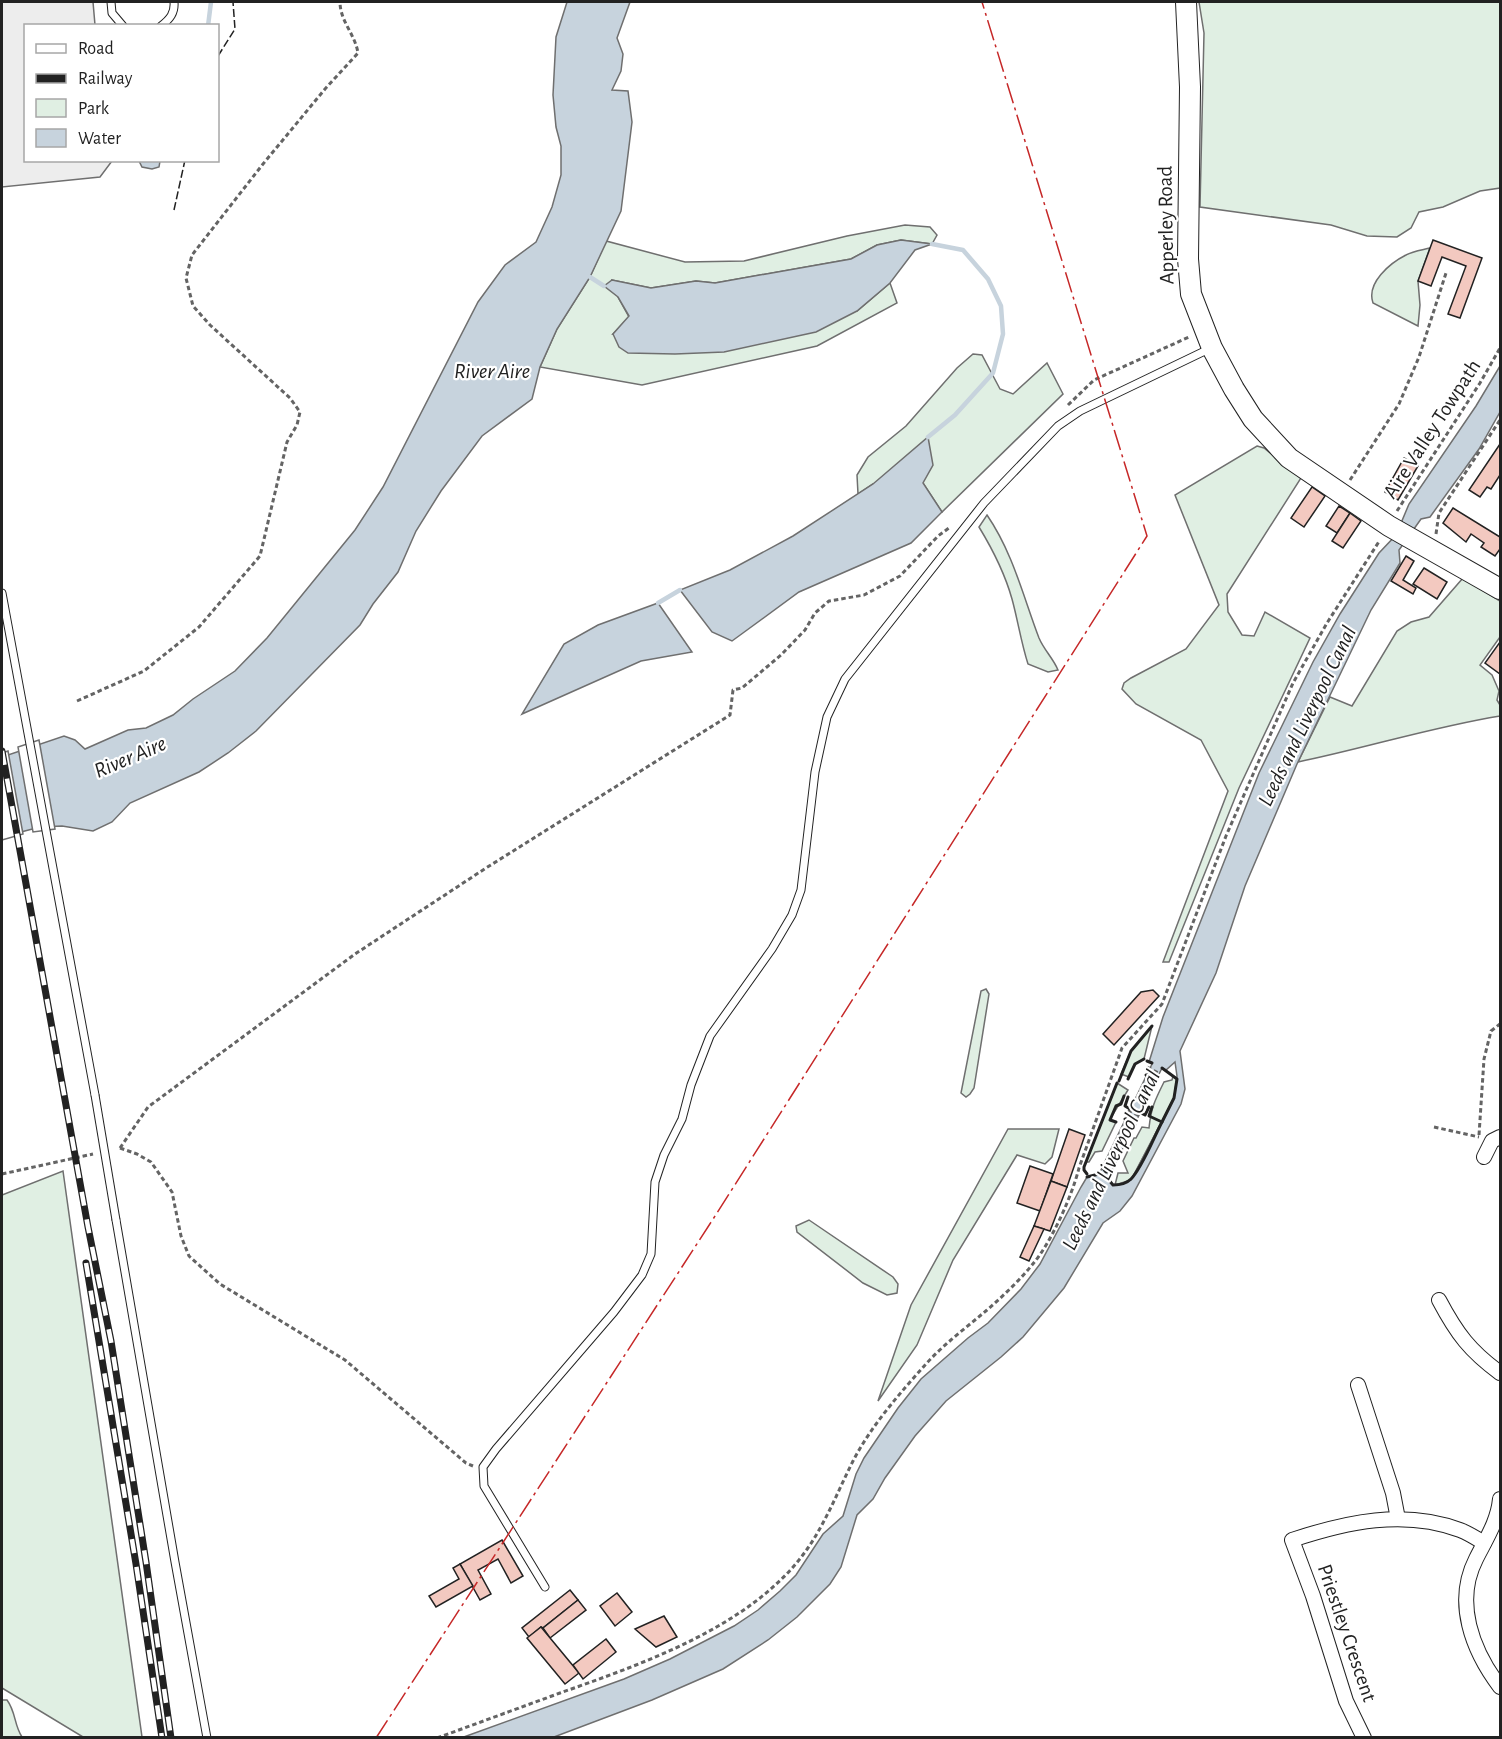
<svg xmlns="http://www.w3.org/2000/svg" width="1502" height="1739" viewBox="0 0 1502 1739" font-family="'Alegreya Sans',sans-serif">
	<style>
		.green { fill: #e0efe3; stroke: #6f6f6f; stroke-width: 1.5 }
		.parking { fill: #ededed; stroke: #6f6f6f; stroke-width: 1.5 }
		.water { fill: #c7d3dd; stroke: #6f6f6f; stroke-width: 1.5; fill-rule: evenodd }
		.pier { fill: #fff; stroke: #6f6f6f; stroke-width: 1.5 }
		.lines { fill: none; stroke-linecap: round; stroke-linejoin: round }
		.stream { stroke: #c7d3dd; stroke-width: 4.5 }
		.building { fill: #f3c9c0; stroke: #222; stroke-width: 1.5 }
		.lane-casing { stroke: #222; stroke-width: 9 }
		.street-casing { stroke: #222; stroke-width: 16 }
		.secondary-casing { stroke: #222; stroke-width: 22 }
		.path { stroke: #646464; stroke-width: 3; stroke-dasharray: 4.5 3; stroke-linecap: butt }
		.lane { stroke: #fff; stroke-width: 7 }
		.street { stroke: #fff; stroke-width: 14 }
		.secondary { stroke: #fff; stroke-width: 20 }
		.rail-casing { stroke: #222; stroke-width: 7 }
		.rail { stroke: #fff; stroke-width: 4.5; stroke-dasharray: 14; stroke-linecap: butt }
		.lane-bridge-casing { stroke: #222; stroke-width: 9; stroke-linecap: butt }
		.lane-bridge { stroke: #fff; stroke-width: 7 }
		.fence { stroke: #222; stroke-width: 1.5; stroke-dasharray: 8 3; stroke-linecap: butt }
		.wall { stroke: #222; stroke-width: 3 }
		.power { stroke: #c62828; stroke-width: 1.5; stroke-dasharray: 21 4.5 3 4.5; stroke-linecap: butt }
		.labels { text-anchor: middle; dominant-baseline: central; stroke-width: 4.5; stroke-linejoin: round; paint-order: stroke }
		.street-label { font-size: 21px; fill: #222; stroke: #fff }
		.water-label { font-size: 22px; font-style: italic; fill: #222; stroke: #fff }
	</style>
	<rect width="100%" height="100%" fill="#fff"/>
	<g class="green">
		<polygon points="1199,2 1500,2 1500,188 1480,191 1443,207 1419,212 1411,228 1397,237 1367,236 1331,225 1200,207 1204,33"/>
		<polygon points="905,225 930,227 937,235 932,244 901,240 877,245 851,259 715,283 696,281 651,288 612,280 618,297 629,317 613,334 857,311 890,283 897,303 817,346 642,385 540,367 557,329 590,277 606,241 685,262 744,261 847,236"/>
		<path d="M 1430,248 L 1418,281 L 1420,305 L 1418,326 L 1373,303 C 1366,283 1390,263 1406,255 C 1413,251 1422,250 1430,248 Z"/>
		<polygon points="973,354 982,355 1000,389 1013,394 1047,363 1063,394 942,512 923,483 873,484 858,494 857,475 868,457 906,426 957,368"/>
		<polygon points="1257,446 1264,448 1301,478 1227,594 1228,612 1242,635 1254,636 1265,612 1310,638 1239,788 1169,962 1163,962 1228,791 1201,740 1136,704 1122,689 1124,683 1131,678 1186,649 1219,605 1175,495"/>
		<path d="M 987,515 C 1013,553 1023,596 1039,638 C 1044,650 1053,658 1058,670 L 1048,672 L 1028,664 C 1021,642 1018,621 1012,599 C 1005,574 993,550 979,527 Z"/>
		<path d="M 1463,578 L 1500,601 L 1500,637 L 1480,665 L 1492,675 L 1499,691 L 1497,700 L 1500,705 L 1500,716 C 1432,727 1366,748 1298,762 L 1330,697 L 1352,706 L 1397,631 L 1411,622 L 1429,617 Z"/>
		<polygon points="986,989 989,994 974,1088 970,1094 966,1097 961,1093 981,991"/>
		<polygon points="1152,1026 1144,1059 1135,1064 1129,1077 1121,1074 1131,1051"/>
		<path d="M 1173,1076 L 1177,1079 L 1174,1098 L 1136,1171 L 1131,1180 L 1115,1185 L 1118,1173 L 1128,1173 L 1123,1161 L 1134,1138 L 1136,1138 L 1142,1127 L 1149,1128 C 1151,1108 1155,1100 1164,1082 L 1172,1080 Z"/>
		<polygon points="1117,1083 1128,1090 1110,1119 1116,1122 1102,1151 1095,1152 1089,1162 1086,1162"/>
		<polygon points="1008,1129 1059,1129 1052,1157 1045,1164 1017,1155 953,1260 917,1345 878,1401 911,1305"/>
		<polygon points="63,1171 142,1737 83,1737 2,1688 2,1195"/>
		<polygon points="809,1220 893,1277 898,1284 897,1293 887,1295 863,1283 797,1232 796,1226"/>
		<path d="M 2,1700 L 7,1700 C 16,1712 14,1725 22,1737 L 2,1737 Z"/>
	</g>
	<polygon class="parking" points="2,2 93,2 95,25 26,26 26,160 112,161 100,177 2,187"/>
	<g class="water">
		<polygon points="567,2 630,2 617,38 623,54 621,71 612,90 628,91 632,122 621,211 590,277 557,329 540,367 532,399 482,436 441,491 416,531 398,572 373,604 360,625 256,731 228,753 199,772 130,803 112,822 93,831 62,826 40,827 2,837 2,757 64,736 75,740 85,749 128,730 146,728 173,715 193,699 235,671 267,638 355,530 383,487 478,302 505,265 536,242 552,207 561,175 561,146 556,127 553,95 556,37"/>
		<polygon points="139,161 160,161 159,167 152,169 142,167"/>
		<polygon points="901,240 932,244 915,250 890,283 857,311 816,332 724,352 675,354 628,353 619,347 613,334 629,316 618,297 604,286 612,280 651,288 696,281 715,283 851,259 877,245"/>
		<path d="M 1500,366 L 1500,412 L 1479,449 L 1430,517 L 1421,519 L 1399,550 L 1400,563 L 1371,610 L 1297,764 L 1245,886 L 1216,973 L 1180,1051 L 1185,1089 L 1181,1104 L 1132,1196 L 1120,1211 L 1103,1223 L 1064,1288 L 1023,1337 L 1001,1357 L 946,1401 L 915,1436 L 885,1478 L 873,1499 L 857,1515 L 841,1567 L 830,1584 L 797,1617 L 768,1640 L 723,1669 L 652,1700 L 554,1737 L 461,1738 L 624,1679 L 670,1659 L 734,1626 L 758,1610 L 780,1591 L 796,1575 L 823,1534 L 843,1516 L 856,1474 L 864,1458 L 898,1408 L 921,1379 L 968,1338 L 988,1323 L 1021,1289 L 1040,1264 L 1081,1187 L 1087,1177 L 1099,1174 L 1152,1064 L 1149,1062 L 1163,1017 L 1259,773 L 1313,662 L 1340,614 L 1379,553 L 1396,535 L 1409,504 L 1476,406 ZM 1175,1062 L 1177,1076 L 1174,1098 L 1131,1180 L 1121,1184 L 1113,1185 L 1108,1179 L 1162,1068 L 1166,1070 Z"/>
		<polygon points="928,437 933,465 923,483 942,512 911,543 799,592 732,641 712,632 680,590 730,570 793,536 873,484"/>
		<polygon points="658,603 692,652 641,661 522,714 564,644 598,625"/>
	</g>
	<g class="pier">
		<polygon points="39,740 55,829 33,832 18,747"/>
		<polygon points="8,751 23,834 2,840 2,753"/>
	</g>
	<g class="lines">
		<g class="stream">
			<polyline points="208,26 211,2"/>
			<polyline points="590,277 604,286"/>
			<polyline points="928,437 955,415 993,373 1003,334 1001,306 988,279 963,250 932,244"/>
			<polyline points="658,603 680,590"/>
		</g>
	</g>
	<g class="building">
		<polygon points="1433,240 1482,258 1460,318 1448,314 1466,266 1442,257 1431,286 1418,281"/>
		<polygon points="1500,444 1500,475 1491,489 1487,487 1480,497 1469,490"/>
		<polygon points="1404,458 1418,466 1398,500 1385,492"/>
		<polygon points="1312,487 1325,496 1304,527 1291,518"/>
		<polygon points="1339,506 1350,513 1337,533 1326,526"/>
		<polygon points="1453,508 1500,537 1500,549 1495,556 1481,547 1484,543 1471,534 1466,542 1443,523"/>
		<polygon points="1350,513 1361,521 1343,548 1332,541"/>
		<polygon points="1406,556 1414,561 1403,580 1416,588 1413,594 1391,581"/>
		<polygon points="1424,568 1447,582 1437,599 1413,584"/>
		<polygon points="1500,642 1500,674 1485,663"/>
		<polygon points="1153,990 1159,996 1114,1045 1103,1034 1141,992"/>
		<polygon points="1069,1129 1085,1135 1067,1187 1051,1181"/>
		<polygon points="1030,1166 1053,1174 1040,1211 1017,1203"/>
		<polygon points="1051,1181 1067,1187 1050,1231 1034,1226"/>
		<polygon points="1034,1226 1044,1229 1029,1261 1020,1257"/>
		<polygon points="502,1540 523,1576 511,1583 498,1559 478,1570 491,1594 480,1600 460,1564"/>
		<polygon points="460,1564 473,1586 436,1607 429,1596 459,1579 453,1568"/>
		<polygon points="570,1590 578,1600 543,1628 541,1627 529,1637 522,1628"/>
		<polygon points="617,1593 632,1612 615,1626 600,1606"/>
		<polygon points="578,1600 586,1610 550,1638 543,1628"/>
		<polygon points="664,1616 677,1637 656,1647 635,1629"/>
		<polygon points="541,1627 579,1673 565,1684 527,1638"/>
		<polygon points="606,1639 616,1652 583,1679 573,1665"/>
	</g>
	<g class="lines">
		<g class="lane-casing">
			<g id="lane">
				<polyline points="111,2 112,13 123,26"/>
				<path d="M 161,26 C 170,19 175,13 174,2"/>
				<polyline points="2,593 95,1095"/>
				<polyline points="116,1220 175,1562 207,1738"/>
				<polyline points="545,1587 484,1486 483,1467 496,1449 614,1312 642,1275 651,1254 655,1182 664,1155 682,1119 691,1085 710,1036 772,949 792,915 801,890 815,772 827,717 845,679 984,503 1058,426 1080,411 1211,348"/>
			</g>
		</g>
		<g class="street-casing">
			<g id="street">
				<polyline points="1484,1157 1492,1141 1500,1137"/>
				<path d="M 1439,1300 C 1457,1334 1470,1351 1500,1373"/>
				<polyline points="1358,1385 1393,1493 1398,1519"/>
				<path d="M 1500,1499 C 1498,1521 1486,1539 1476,1559 C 1454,1602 1472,1650 1500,1687"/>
				<path d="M 1364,1738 L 1346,1701 L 1313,1596 L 1292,1540 C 1346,1522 1404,1509 1460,1530 C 1468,1533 1476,1538 1484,1543"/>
			</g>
		</g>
		<g class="secondary-casing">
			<polyline id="secondary" points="1186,2 1190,87 1188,259 1191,294 1212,348 1234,389 1253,419 1289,458 1389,526 1500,589"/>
		</g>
		<g class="path">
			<polyline points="1068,405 1094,380 1189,337"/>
			<polyline points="1350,480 1399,404 1419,357 1446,273"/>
			<polyline points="1397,511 1480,383 1500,348"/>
			<polyline points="1436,534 1439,513 1500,420"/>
			<path d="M 77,701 L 144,671 L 199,627 L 260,556 L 287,442 L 297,425 L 300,412 L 290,398 L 210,325 L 193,306 L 186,278 L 192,255 L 263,164 L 325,89 L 358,53 C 355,34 340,21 340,2"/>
			<polyline points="1147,1067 1160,1074"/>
			<polyline points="1128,1110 1140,1116"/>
			<polyline points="1434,1127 1479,1137"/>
			<polyline points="1479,1135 1484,1059 1491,1031 1500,1024"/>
			<polyline points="120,1148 148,1107 355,954 486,868 730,715 733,690 742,688 781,655 805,630 815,613 829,601 864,595 900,576 938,536 949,528"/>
			<polyline points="120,1148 137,1154 151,1162 172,1192 181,1236 189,1256 220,1284 345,1360 466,1463 473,1466"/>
			<polyline points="2,1174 93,1154"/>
			<path d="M 437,1738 C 478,1723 519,1708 560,1693 C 642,1664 743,1629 799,1560 C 823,1530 836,1495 853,1461 C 871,1426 900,1393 926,1364 C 944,1344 967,1327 987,1310 C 1003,1296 1019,1281 1032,1265 C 1051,1243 1072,1196 1079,1168 L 1122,1048 L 1162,1004 L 1226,836 L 1293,683 L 1327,623 L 1380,540"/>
		</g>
		<use href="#lane" class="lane"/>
		<use href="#street" class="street"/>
		<use href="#secondary" class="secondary"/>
		<g class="rail-casing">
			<g id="rail">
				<polyline points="2,751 88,1227 111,1341 146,1562 171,1738"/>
				<polyline points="86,1263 136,1564 162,1738"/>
			</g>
		</g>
		<use href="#rail" class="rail"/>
		<g class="lane-bridge-casing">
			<polyline id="lane-bridge" points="95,1095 116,1220"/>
		</g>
		<use href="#lane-bridge" class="lane-bridge"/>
		<g class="fence">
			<polyline points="218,56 235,29 233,2"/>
			<polyline points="174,210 185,160"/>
		</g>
		<g class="wall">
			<polyline points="1147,1061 1152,1063"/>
			<polyline points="1146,1075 1150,1081 1156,1080"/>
			<polyline points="1128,1079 1135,1064 1144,1059"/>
			<polyline points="1119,1081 1131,1051 1152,1026"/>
			<polyline points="1128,1097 1125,1106 1130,1109"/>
			<polyline points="1141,1113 1145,1115 1149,1107"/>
			<polyline points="1125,1119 1128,1125 1135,1125"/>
			<polyline points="1116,1122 1110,1120 1116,1106 1121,1104 1124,1096"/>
			<polyline points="1162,1122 1174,1098 1177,1079 1162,1068"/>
			<polyline points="1102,1167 1106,1172 1112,1171"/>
			<polyline points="1087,1174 1084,1170 1084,1167 1117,1083"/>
			<polyline points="1087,1177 1099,1174"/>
			<path d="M 1108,1179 L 1113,1185 C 1119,1185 1126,1184 1131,1179 C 1142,1168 1154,1137 1162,1122 L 1149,1116 L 1152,1107"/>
		</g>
		<polyline class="power" points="376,1738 717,1213 1147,536 982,2"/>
	</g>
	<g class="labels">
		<g class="street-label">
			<text transform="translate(1166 225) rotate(-91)">Apperley Road</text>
			<text transform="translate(1432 429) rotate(-57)">Aire Valley Towpath</text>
			<text transform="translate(1347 1633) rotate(71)">Priestley Crescent</text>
		</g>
		<g class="water-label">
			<text x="492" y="371">River Aire</text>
			<text transform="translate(1307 716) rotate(-64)">Leeds and Liverpool Canal</text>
			<text transform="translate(130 757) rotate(-23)">River Aire</text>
			<text transform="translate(1111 1160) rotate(-64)">Leeds and Liverpool Canal</text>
		</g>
	</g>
	<rect width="1502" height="1739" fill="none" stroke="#222222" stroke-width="6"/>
	<rect x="24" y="24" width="195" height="138" fill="#ffffff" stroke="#a7a7a7" stroke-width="1.5"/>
	<rect x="36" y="44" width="30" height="9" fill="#ffffff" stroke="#a7a7a7" stroke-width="1.5"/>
	<text x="78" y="54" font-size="18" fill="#222222">Road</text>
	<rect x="36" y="74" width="30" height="9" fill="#222222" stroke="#a7a7a7" stroke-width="1.5"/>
	<text x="78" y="84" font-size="18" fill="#222222">Railway</text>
	<rect x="36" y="99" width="30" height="18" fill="#e0efe3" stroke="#a7a7a7" stroke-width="1.5"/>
	<text x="78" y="114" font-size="18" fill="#222222">Park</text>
	<rect x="36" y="129" width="30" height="18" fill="#c7d3dd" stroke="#a7a7a7" stroke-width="1.5"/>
	<text x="78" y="144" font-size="18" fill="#222222">Water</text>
</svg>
